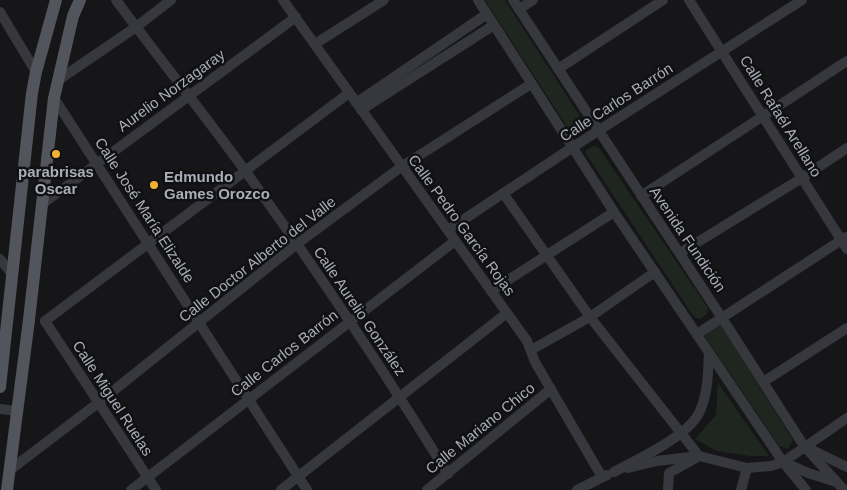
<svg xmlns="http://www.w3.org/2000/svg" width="847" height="490" viewBox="0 0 847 490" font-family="Arial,sans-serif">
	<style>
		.green { fill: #1e261f }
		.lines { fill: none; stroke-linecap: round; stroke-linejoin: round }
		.minor { stroke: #37383d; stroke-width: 10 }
		.major { stroke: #53555c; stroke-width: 12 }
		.poi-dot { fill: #f2b134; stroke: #111113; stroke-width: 2 }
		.labels { text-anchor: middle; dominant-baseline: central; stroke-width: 5; stroke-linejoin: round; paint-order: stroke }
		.street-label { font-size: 15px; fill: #a8adb8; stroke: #111113 }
		.poi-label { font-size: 15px; font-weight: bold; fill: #a8adb8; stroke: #111113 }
	</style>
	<rect width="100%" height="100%" fill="#161618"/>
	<g class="green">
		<polygon points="485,0 505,0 583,121 580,131 569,130"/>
		<polygon points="594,146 599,148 708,308 707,314 700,319 694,317 586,154 586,150"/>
		<polygon points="720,324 793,440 788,449 779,446 704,335"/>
		<polygon points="718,383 769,456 750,456 717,451 695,439 716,415"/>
	</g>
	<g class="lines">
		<g class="minor">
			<path d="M 116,0 C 159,58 204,114 246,172 C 317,270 384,371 448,474"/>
			<polyline points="283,0 527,341 535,362 602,477"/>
			<polyline points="478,0 614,212 783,462 806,490"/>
			<polyline points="513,0 722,318 804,446 844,490"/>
			<polyline points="689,0 847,249"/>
			<polyline points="519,9 533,0"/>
			<polyline points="0,12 36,72"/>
			<polyline points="315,44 384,0"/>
			<polyline points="558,69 663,0"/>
			<polyline points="57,81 136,27 171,0"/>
			<polyline points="54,98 307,490"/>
			<polyline points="356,103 487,14"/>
			<polyline points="361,110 494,25"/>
			<polyline points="503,193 590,317 699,456 747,468 771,466 783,462 847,418"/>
			<polyline points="641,196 847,61"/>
			<polyline points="41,205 296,17"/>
			<polyline points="448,230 573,147 802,0"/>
			<polyline points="680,253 802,178 847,148"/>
			<polyline points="0,259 11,273"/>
			<polyline points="491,291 614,212"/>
			<polyline points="45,321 349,93"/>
			<polyline points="45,321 156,490"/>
			<polyline points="697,334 846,237"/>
			<polyline points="531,350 590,317 655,272"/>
			<polyline points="763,382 847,328"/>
			<polyline points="0,409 17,411"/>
			<polyline points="812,450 847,467"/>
			<polyline points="786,463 808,473 836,482"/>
			<polyline points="628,468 657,461 699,456"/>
			<polyline points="10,470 98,403 297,244 401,167 531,84"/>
			<path d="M 614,472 C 638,459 687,437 699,413 C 708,395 708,373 709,353"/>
			<polyline points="131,490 455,241"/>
			<polyline points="281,490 507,313"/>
			<polyline points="427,490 551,389"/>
			<polyline points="577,490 607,475"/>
			<polyline points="668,490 669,473 696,458"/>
			<polyline points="741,490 747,468"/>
		</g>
		<g class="major">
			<polyline points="0,387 32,93 36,72 56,0"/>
			<polyline points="7,490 29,320 54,98 73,16 80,0"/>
		</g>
	</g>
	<g class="poi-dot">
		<circle cx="56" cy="154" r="5"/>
		<circle cx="154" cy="185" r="5"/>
	</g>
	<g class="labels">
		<g class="street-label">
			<text transform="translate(171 90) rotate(-36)">Aurelio Norzagaray</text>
			<text transform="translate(616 102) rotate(-33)">Calle Carlos Barrón</text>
			<text transform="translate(781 116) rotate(58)">Calle Rafaél Arellano</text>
			<text transform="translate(145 210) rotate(57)">Calle José María Elizalde</text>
			<text transform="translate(462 225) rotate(54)">Calle Pedro García Rojas</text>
			<text transform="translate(688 239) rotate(56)">Avenida Fundición</text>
			<text transform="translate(257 259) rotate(-38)">Calle Doctor Alberto del Valle</text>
			<text transform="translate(360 311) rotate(56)">Calle Aurelio González</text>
			<text transform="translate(284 353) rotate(-38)">Calle Carlos Barrón</text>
			<text transform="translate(113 398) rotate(57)">Calle Miguel Ruelas</text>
			<text transform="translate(480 428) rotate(-39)">Calle Mariano Chico</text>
		</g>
		<g class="poi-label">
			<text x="56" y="171">parabrisas<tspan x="56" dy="17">Oscar</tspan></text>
			<text x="164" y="176" text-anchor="start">Edmundo<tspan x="164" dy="17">Games Orozco</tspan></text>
		</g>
	</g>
</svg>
